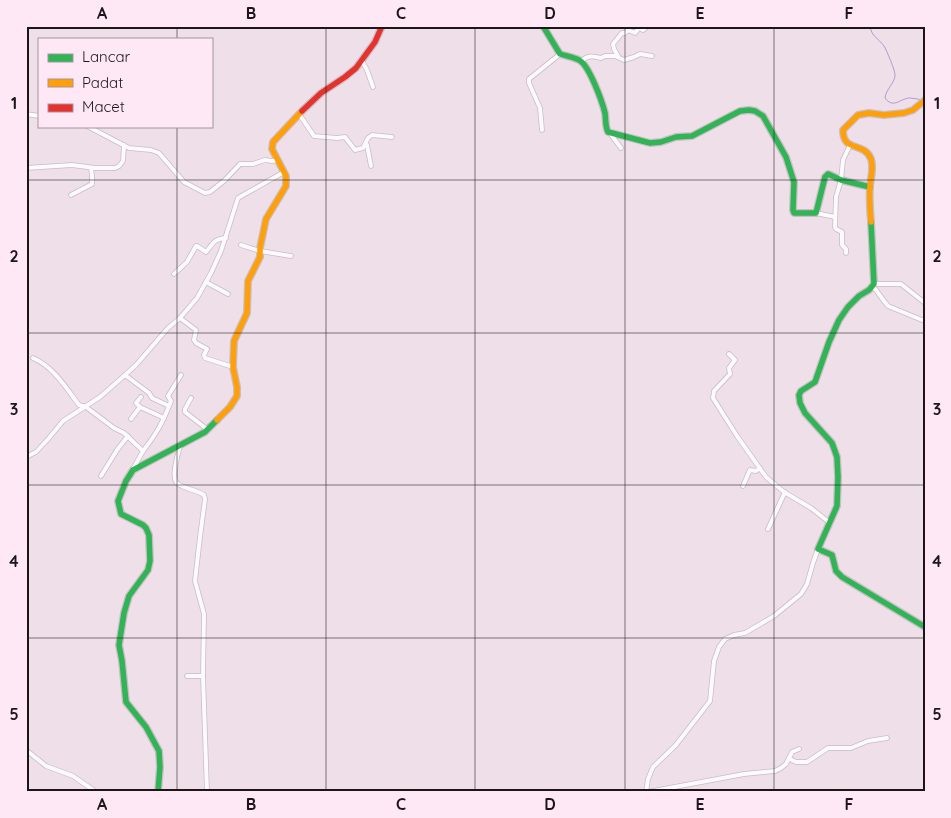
<svg xmlns="http://www.w3.org/2000/svg" width="951" height="818" viewBox="0 0 951 818" font-family="Quicksand,sans-serif">
	<style>
		.lines { fill: none; stroke-linecap: round; stroke-linejoin: round }
		.stream { stroke: #af9cd1; stroke-width: 1 }
		.street-casing { stroke: #c9bdc5; stroke-width: 5.5 }
		.fast-casing { stroke: #c9bdc5; stroke-width: 8 }
		.slow-casing { stroke: #c9bdc5; stroke-width: 8 }
		.jam-casing { stroke: #c9bdc5; stroke-width: 8 }
		.street { stroke: #fcfafc; stroke-width: 4 }
		.fast { stroke: #30b455; stroke-width: 5.5 }
		.slow { stroke: #ff9f0a; stroke-width: 5.5 }
		.jam { stroke: #e5322d; stroke-width: 5.5 }
		.grid { fill: none; stroke: #1e151a; stroke-width: 1; stroke-opacity: 0.55 }
		.neatline { fill: none; stroke: #1e151a; stroke-width: 2 }
		.grid-label { font-size: 16px; text-anchor: middle; font-weight: bold; fill: #1e151a }
	</style>
	<rect width="100%" height="100%" fill="#eedfe8"/>
	<g class="lines">
		<path class="stream" d="M 870,26 C 871,36 878,38 884,46 C 886,49 896,72 895,76 C 894,84 886,89 885,98 C 893,109 900,99 909,98 C 912,98 918,99 922,100"/>
		<g class="street-casing">
			<g id="street">
				<polyline points="618,56 614,49 613,44 622,33 625,33 628,30 635,33 639,28 643,30 648,26"/>
				<polyline points="362,61 367,70 373,87"/>
				<path d="M 581,61 C 588,55 593,56 601,58 L 605,56 L 615,56 L 624,60 L 634,57 L 640,54 L 652,56"/>
				<polyline points="26,114 39,116"/>
				<polyline points="299,114 314,136 337,138 345,137 355,150 363,148 368,138 372,135 392,137"/>
				<polyline points="87,126 129,148 151,150 159,153 184,182 205,193 210,192 225,180 240,164 253,164 265,160 272,161 278,160"/>
				<polyline points="542,130 540,108 529,83 529,79 560,54"/>
				<polyline points="611,133 612,136 621,148"/>
				<polyline points="366,144 367,145 371,166"/>
				<polyline points="26,168 72,165 95,168 115,168 119,166 123,161 124,145"/>
				<polyline points="71,195 92,184 92,176 91,168"/>
				<polyline points="816,213 835,217"/>
				<polyline points="241,245 260,251 291,256"/>
				<polyline points="846,253 846,249 842,245 842,232 836,229 835,227 836,197 841,180 843,160 850,145"/>
				<path d="M 174,274 L 187,262 L 196,246 L 197,246 L 206,252 C 213,243 214,239 226,238"/>
				<polyline points="206,282 228,294"/>
				<polyline points="874,284 901,284 925,303"/>
				<polyline points="873,286 884,301 888,306 922,320 925,320"/>
				<polyline points="180,318 196,330 194,340 196,343 207,349 204,355 205,358 233,367"/>
				<polyline points="729,354 735,360 729,368 730,374 714,391 713,398 737,436 766,477 784,492 811,508 830,523"/>
				<path d="M 33,358 C 54,367 66,388 79,405 L 86,407 L 114,428 L 124,433 L 143,451 C 157,433 163,422 171,401 L 168,396 L 181,375"/>
				<polyline points="125,375 149,393 152,398 169,406"/>
				<polyline points="141,397 136,403 140,407 164,418"/>
				<polyline points="191,398 185,409 185,412 208,430"/>
				<polyline points="131,419 140,407"/>
				<path d="M 180,446 C 178,455 170,478 178,484 C 186,489 196,490 204,495 L 205,499 L 200,537 L 195,581 L 204,614 L 203,676 L 207,792"/>
				<polyline points="26,457 36,452 49,438 63,421 100,397 125,375 136,365 168,328 180,318 197,298 211,273 221,251 238,198 284,172"/>
				<polyline points="133,469 143,451"/>
				<polyline points="101,476 117,450 128,436"/>
				<polyline points="743,486 749,472 750,470 756,471 760,468"/>
				<polyline points="768,529 785,492"/>
				<polyline points="187,676 203,676"/>
				<polyline points="26,750 46,766 73,776 96,792"/>
				<polyline points="790,759 796,762 807,762 828,748 851,748 868,741 887,738"/>
				<polyline points="646,792 648,779 653,767 675,746 710,701 714,661 719,647 725,639 734,635 745,633 774,616 801,594 807,584 813,563 818,549"/>
				<polyline points="648,792 744,774 775,771 781,768 786,764 792,752 799,749"/>
			</g>
		</g>
		<g class="fast-casing">
			<g id="fast">
				<path d="M 543,26 L 560,54 C 566,56 573,57 579,60 C 589,65 602,101 605,113 C 606,119 605,126 608,132 L 650,143 L 661,142 L 676,137 L 692,136 L 740,111 L 749,110 L 755,111 L 763,116 L 786,157 L 794,182 L 793,210 L 794,213 L 816,213 L 825,177 L 828,174 L 841,180 L 870,187"/>
				<polyline points="871,222 874,284 869,290 859,296 848,307 839,320 829,342 815,382 801,391 799,395 800,403 805,413 832,443 837,457 838,477 837,506 818,549 832,555 836,571 842,577 925,627"/>
				<polyline points="158,792 160,767 159,751 146,727 126,702 122,661 119,645 124,613 129,596 148,570 150,561 149,535 146,528 143,525 121,514 118,501 126,481 133,470 205,432 217,420"/>
			</g>
		</g>
		<g class="slow-casing">
			<g id="slow">
				<path d="M 871,222 C 870,210 869,198 870,186 C 871,176 874,168 871,159 C 864,141 843,153 843,130 L 858,115 L 869,113 L 884,115 L 904,113 L 913,110 L 925,100"/>
				<polyline points="217,420 230,407 237,396 237,387 233,367 234,341 247,313 248,281 260,257 260,248 266,219 286,186 286,176 272,149 273,142 302,111"/>
			</g>
		</g>
		<g class="jam-casing">
			<polyline id="jam" points="302,111 321,93 345,77 356,68 375,42 382,26"/>
		</g>
		<use href="#street" class="street"/>
		<use href="#fast" class="fast"/>
		<use href="#slow" class="slow"/>
		<use href="#jam" class="jam"/>
	</g>
	<path class="grid" d="M 177,26 L 177,39M 326,26 L 326,792M 475,26 L 475,792M 625,26 L 625,792M 774,26 L 774,792M 177,126 L 177,792M 26,180 L 925,180M 26,333 L 925,333M 26,485 L 925,485M 26,638 L 925,638"/>
	<rect width="951" height="818" fill="none" stroke="#fee8f5" stroke-width="55"/>
	<rect x="38" y="38" width="175" height="90" fill="#fee8f5" stroke="#a4949d"/>
	<rect x="48" y="54" width="25" height="8" fill="#30b455" stroke="#a4949d"/>
	<text x="82" y="62" font-size="15" fill="#1e151a">Lancar</text>
	<rect x="48" y="79" width="25" height="8" fill="#ff9f0a" stroke="#a4949d"/>
	<text x="82" y="88" font-size="15" fill="#1e151a">Padat</text>
	<rect x="48" y="104" width="25" height="8" fill="#e5322d" stroke="#a4949d"/>
	<text x="82" y="112" font-size="15" fill="#1e151a">Macet</text>
	<rect x="28" y="28" width="896" height="762" class="neatline"/>
	<g class="grid-label">
		<text x="102" y="19">A</text>
		<text x="251" y="19">B</text>
		<text x="401" y="19">C</text>
		<text x="550" y="19">D</text>
		<text x="700" y="19">E</text>
		<text x="849" y="19">F</text>
		<text x="14" y="109">1</text>
		<text x="937" y="109">1</text>
		<text x="14" y="262">2</text>
		<text x="937" y="262">2</text>
		<text x="14" y="415">3</text>
		<text x="937" y="415">3</text>
		<text x="14" y="567">4</text>
		<text x="937" y="567">4</text>
		<text x="14" y="720">5</text>
		<text x="937" y="720">5</text>
		<text x="102" y="810">A</text>
		<text x="251" y="810">B</text>
		<text x="401" y="810">C</text>
		<text x="550" y="810">D</text>
		<text x="700" y="810">E</text>
		<text x="849" y="810">F</text>
	</g>
</svg>
